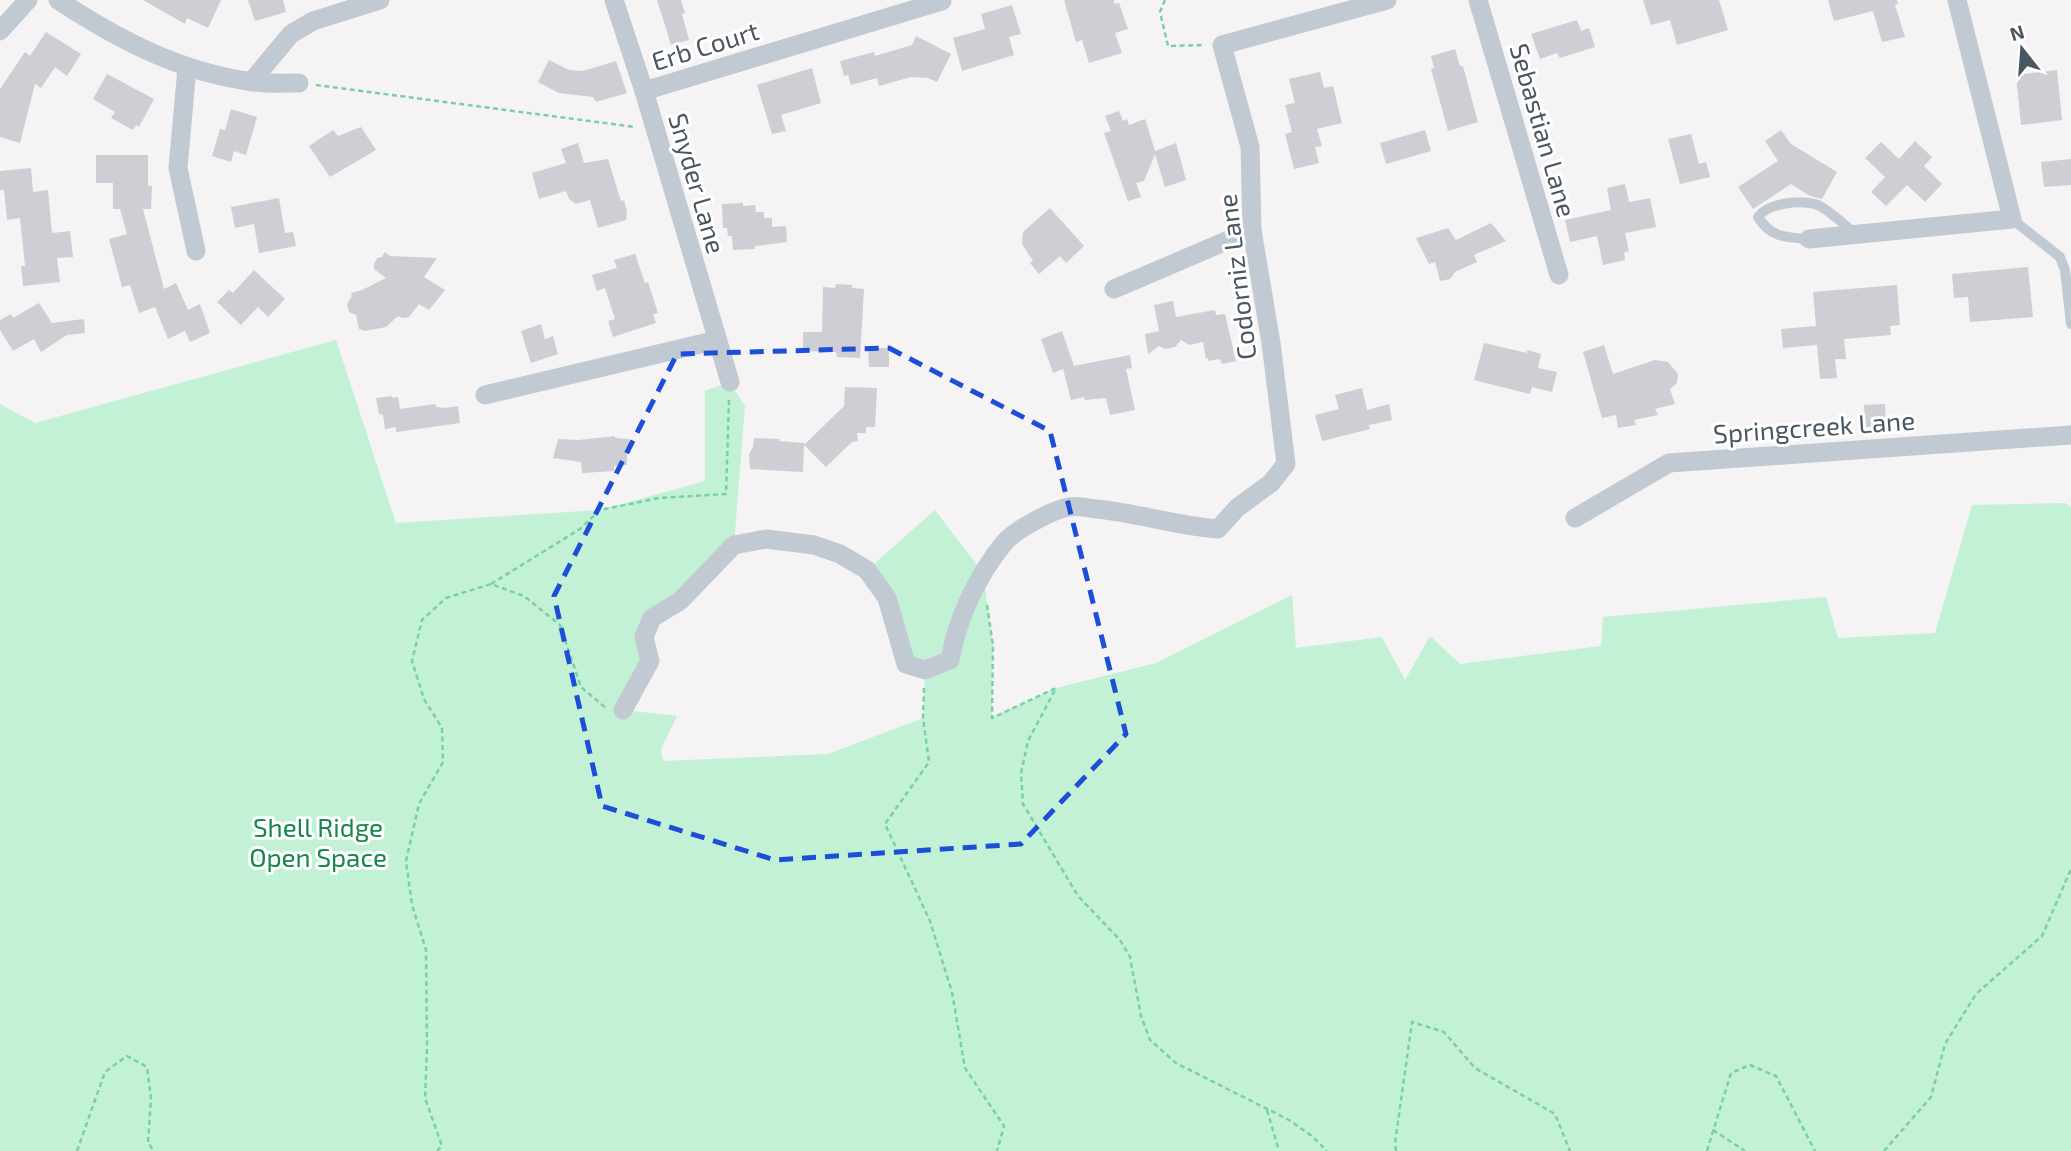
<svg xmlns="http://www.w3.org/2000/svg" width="2071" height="1151" viewBox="0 0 2071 1151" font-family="'Exo 2',sans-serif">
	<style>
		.green { fill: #c3f1d5 }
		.building { fill: #cdcfd5 }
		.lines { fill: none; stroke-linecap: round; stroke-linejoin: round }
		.path { stroke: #7ad0a6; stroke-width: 2.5; stroke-dasharray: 5 3.5; stroke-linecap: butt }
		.lane { stroke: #c1cad2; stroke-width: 10 }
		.street { stroke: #c1cad2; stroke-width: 19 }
		.marked { fill: none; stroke: #1d4ed8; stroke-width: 5; stroke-dasharray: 14 9; stroke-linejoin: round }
		.labels { text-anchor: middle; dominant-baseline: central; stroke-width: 6; stroke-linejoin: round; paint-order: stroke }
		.street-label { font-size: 26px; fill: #4a5661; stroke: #fff }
		.park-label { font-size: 26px; fill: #17864f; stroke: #fff }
	</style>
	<rect width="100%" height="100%" fill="#f5f3f3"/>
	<polygon class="green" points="336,340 396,523 600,510 705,481 705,391 730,382 745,406 734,545 652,619 650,661 624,710 677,716 661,749 663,761 828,754 923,718 925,670 906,664 867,570 935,510 983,573 993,645 992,717 1056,688 1156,663 1292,595 1296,648 1382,637 1405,680 1430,636 1460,664 1601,646 1603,617 1826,597 1838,638 1935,633 1972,505 2065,503 2071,507 2071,1151 0,1151 0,404 35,423"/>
	<g class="building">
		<polygon points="143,0 221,0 208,28 187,18 185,24"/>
		<polygon points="248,0 283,0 286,12 255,21"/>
		<polygon points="657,0 681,0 685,13 682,14 689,40 671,45"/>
		<polygon points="1064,0 1114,0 1114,4 1119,3 1128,29 1115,33 1122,53 1089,63 1082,40 1076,42"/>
		<polygon points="1643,0 1719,0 1728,30 1677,45 1670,20 1651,25"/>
		<polygon points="1828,0 1897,0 1898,4 1895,5 1905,37 1882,42 1873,11 1834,21"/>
		<polygon points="1012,5 1021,34 1009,37 1014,55 962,71 953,38 985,29 981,14"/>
		<polygon points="1577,20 1581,31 1589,28 1595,47 1560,58 1557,53 1540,59 1531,34"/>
		<polygon points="46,32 81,54 67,76 55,67 41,88 35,84 20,143 0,137 0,89 25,52 30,56"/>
		<polygon points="916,36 951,54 937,82 928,78 911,77 879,86 877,78 851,85 848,75 844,76 840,61 874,52 875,56 912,45"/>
		<polygon points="1455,49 1460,66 1463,66 1478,122 1448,131 1431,69 1434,68 1431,56"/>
		<polygon points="549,60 569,70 583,71 616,61 627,93 596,102 593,97 559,93 538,82"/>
		<polygon points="812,68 821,103 781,115 786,131 772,134 757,85"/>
		<polygon points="2057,70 2062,120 2021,125 2016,75"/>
		<polygon points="1320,72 1324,88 1333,86 1342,123 1317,129 1322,146 1315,147 1319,163 1294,169 1285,134 1292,132 1285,105 1295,103 1289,79"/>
		<polygon points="107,74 154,99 139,127 136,125 133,130 111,118 115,112 93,99"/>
		<polygon points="231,109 257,117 246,155 234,151 231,162 212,156 220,129 225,130"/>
		<polygon points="1119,111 1123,121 1127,119 1129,125 1145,119 1155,151 1176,143 1186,180 1165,187 1155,154 1144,181 1136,183 1141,197 1128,201 1104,133 1111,131 1105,116"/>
		<polygon points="361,127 376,150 330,177 309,146 333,130 338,136"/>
		<polygon points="1425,130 1431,151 1386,164 1380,143"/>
		<polygon points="1781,130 1791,144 1837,172 1822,199 1810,196 1791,184 1753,209 1738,187 1778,161 1765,141"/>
		<polygon points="1691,134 1699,164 1706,162 1710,177 1680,184 1668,139"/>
		<polygon points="1915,141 1932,157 1924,166 1942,184 1925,202 1907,185 1886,206 1871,192 1885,177 1865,158 1881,142 1899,159"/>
		<polygon points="578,143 584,163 608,159 621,201 624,200 627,212 626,220 598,228 590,200 576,204 569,199 566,191 539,199 532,173 566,163 561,149"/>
		<polygon points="96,155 148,155 148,186 152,186 151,209 143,209 164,289 176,283 188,310 200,304 210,333 190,342 185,331 168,339 155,307 139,313 130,285 122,287 109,239 127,234 120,209 113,209 113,183 96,183"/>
		<polygon points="2071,159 2071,185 2044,187 2041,162"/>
		<polygon points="31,168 33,192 48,190 52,233 70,231 73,257 57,258 60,282 23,286 21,266 25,266 20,218 7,220 4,190 0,190 0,171"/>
		<polygon points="1625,184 1629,202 1650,198 1656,227 1625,233 1629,251 1624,253 1625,260 1603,265 1597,236 1570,242 1565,220 1611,210 1607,188"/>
		<polygon points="279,198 285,233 293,232 296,246 259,253 254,224 235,228 231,207"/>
		<polygon points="743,203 743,206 755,205 756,212 764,212 764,218 772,218 772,227 786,226 787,242 755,246 755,249 733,250 732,236 728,236 727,228 723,228 722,204"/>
		<polygon points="1050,208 1084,246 1066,263 1060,256 1039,274 1030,263 1033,261 1022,244 1023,232"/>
		<polygon points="1491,223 1506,241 1474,255 1477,262 1455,272 1450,279 1440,281 1435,262 1429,264 1416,238 1448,228 1456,240"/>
		<polygon points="385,252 390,256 437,258 424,277 445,290 429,310 419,304 409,317 402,318 398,316 386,327 365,331 359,329 356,315 349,312 347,304 352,296 351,293 362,290 386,278 374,269 374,264 377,258 382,257"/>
		<polygon points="635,254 645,283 648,282 658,313 653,314 656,323 613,337 608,321 615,319 605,288 597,291 592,275 617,268 614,260"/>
		<polygon points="2028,267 2033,317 1970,322 1968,297 1954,298 1952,274"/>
		<polygon points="254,270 285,299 268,317 258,307 241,325 217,302 229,290 233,293"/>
		<polygon points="836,284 852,285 852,288 864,289 860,358 837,357 836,352 803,351 803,332 822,332 823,287 835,288"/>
		<polygon points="1897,285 1900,325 1890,326 1891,335 1844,339 1846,359 1835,359 1837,378 1820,379 1817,345 1783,348 1781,329 1816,326 1813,292"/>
		<polygon points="1173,301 1176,317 1215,310 1216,315 1225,314 1236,361 1222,364 1220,359 1209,361 1208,358 1206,359 1203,342 1189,345 1181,340 1175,347 1165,349 1159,346 1148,354 1145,334 1159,331 1154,305"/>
		<polygon points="39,303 52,323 84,319 85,333 67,335 41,352 34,339 13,351 0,330 0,320 11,314 13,318"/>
		<polygon points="541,324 545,339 553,336 558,354 531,363 521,331"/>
		<polygon points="1062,331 1074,366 1130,355 1132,368 1126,369 1135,410 1110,415 1106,398 1085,400 1084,397 1071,400 1063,369 1053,373 1041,339"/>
		<polygon points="1484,343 1527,353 1527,350 1541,354 1538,368 1557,372 1552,392 1532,387 1530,394 1474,380"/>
		<polygon points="1604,345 1613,374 1655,360 1668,362 1678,374 1677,383 1670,389 1675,404 1655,409 1658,415 1634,420 1636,425 1618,428 1616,415 1602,418 1583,352"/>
		<polygon points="868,348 889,348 889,367 869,367"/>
		<polygon points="845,387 877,388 875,427 866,427 866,433 857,433 858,441 852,442 826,467 804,445 803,472 750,469 749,454 753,447 754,438 780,439 779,441 805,443 804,445 844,406"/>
		<polygon points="1362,388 1367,410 1389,404 1392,420 1369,425 1370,429 1322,441 1315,415 1339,409 1335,395"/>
		<polygon points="392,396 392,398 398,397 400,409 435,404 437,407 445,408 458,406 460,423 396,432 396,427 385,429 383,415 379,414 376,398"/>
		<polygon points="1885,404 1886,426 1865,427 1864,405"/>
		<polygon points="615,436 615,438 629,439 631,453 627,453 627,465 614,466 614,471 582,473 581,462 553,458 558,439 578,440"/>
	</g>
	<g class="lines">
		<g class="path">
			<polyline points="1165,0 1160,12 1168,46 1204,45"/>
			<polyline points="316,85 635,127"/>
			<polyline points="491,584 580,529 600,510 659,498 726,494 729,399"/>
			<polyline points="987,605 993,645 992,718 1056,688 1028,741 1021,773 1023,804 1078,896 1120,940 1130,957 1141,1016 1150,1040 1176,1063 1289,1120 1312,1136 1327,1151"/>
			<polyline points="924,688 923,718 929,762 885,824 930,921 952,992 965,1068 1004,1126 997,1151"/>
			<polyline points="1267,1110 1279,1151"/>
			<polyline points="1713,1130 1745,1151"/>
			<polyline points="77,1151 105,1072 127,1056 147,1067 151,1098 148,1143 154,1151"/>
			<polyline points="437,1151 442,1146 425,1098 427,1048 426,950 412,905 406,861 419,804 443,762 442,728 424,699 412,661 422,620 446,598 491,584 524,596 560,625 581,687 607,709"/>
			<polyline points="1396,1151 1395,1143 1412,1022 1444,1032 1475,1068 1555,1114 1570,1151"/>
			<polyline points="1707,1151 1731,1073 1750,1065 1776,1076 1815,1151"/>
			<polyline points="1884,1151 1931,1097 1945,1044 1976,994 2042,936 2071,869"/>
		</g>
		<g class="lane">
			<polyline points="2012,219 2060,257 2065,270 2071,324"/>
			<path d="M 1809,239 C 1786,237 1771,238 1758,217 C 1768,203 1799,200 1815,204 C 1825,207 1847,226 1854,234"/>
		</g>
		<g class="street">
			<path d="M 58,0 C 119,40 181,73 255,82 C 269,84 284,83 299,83"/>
			<polyline points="614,0 644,91 730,382"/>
			<polyline points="1478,0 1559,275"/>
			<polyline points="0,31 28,0"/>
			<polyline points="187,68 178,168 196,251"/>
			<polyline points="251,82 291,34 313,21 380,0"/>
			<polyline points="644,91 942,1"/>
			<polyline points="1809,239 2012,219 1957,0"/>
			<polyline points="1114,289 1252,230"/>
			<polyline points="485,395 717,340"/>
			<polyline points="1575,518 1669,463 2071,435"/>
			<path d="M 623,710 L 650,661 L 644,637 L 652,618 L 680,601 L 734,545 L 766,539 L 814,545 L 840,554 L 867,570 L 887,598 L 906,664 L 925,670 L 950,660 C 957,619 977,576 1004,543 C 1015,530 1052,510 1069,507 C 1077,505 1088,508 1096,509 C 1138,513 1177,526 1218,529 L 1237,508 L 1271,483 L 1286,464 L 1271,343 L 1252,230 L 1250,147 L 1222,45 L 1387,0"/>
		</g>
	</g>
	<path class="marked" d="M 889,348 L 1050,431 L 1126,734 L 1021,844 L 775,860 L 602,806 L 554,596 L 677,354 Z"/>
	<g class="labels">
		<g class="street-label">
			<text transform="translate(705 45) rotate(-17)">Erb Court</text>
			<text transform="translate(1544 130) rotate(74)">Sebastian Lane</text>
			<text transform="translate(698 183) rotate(74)">Snyder Lane</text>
			<text transform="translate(1236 277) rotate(-97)">Codorniz Lane</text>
			<text transform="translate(1814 426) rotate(-4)">Springcreek Lane</text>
		</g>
		<g class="park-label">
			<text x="318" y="826">Shell Ridge<tspan x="318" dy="30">Open Space</tspan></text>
		</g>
	</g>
	<g transform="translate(2022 49) rotate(343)" stroke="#ffffff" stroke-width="5" paint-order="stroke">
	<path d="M0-5L12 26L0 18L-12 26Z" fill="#4a5661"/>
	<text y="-10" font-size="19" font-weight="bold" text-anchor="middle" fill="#4a5661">N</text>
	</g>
</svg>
